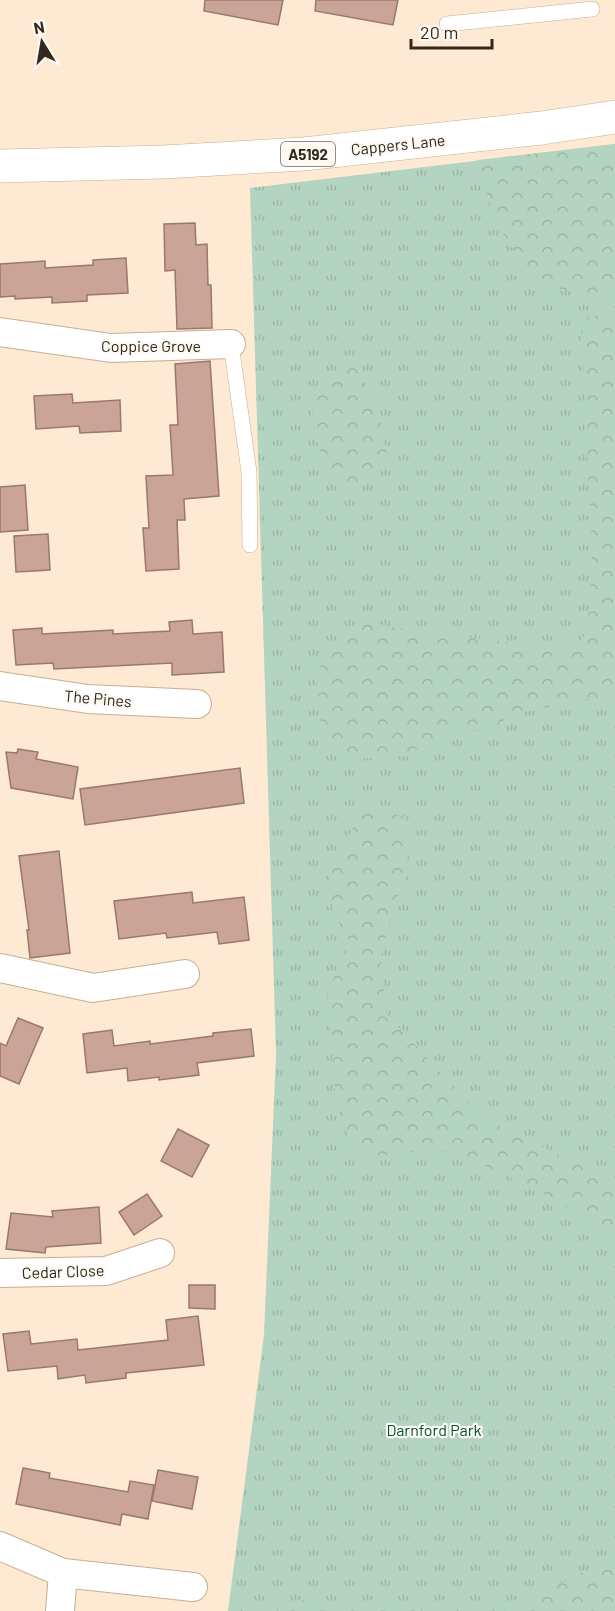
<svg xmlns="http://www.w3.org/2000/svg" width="615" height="1611" viewBox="0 0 615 1611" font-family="Barlow,sans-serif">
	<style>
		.grass { fill: url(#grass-tufts) }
		.forest { fill: url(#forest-crowns) }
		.building { fill: #c9a497; stroke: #9b786c; stroke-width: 1.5 }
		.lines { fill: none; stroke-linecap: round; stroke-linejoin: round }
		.lane-casing { stroke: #c7ae93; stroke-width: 16 }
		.street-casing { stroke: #c7ae93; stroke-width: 30 }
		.highway-casing { stroke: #c7ae93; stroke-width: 34 }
		.lane { stroke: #fff; stroke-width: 15 }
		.street { stroke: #fff; stroke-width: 28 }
		.highway { stroke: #fff; stroke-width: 33 }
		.labels { text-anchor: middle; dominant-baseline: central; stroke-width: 4.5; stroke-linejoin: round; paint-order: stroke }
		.shield { fill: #fef9f3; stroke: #6f675d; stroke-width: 1.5 }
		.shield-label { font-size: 15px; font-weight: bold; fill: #32281d }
		.street-label { font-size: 16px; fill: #32281d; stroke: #fef9f3 }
		.park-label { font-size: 16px; fill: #005233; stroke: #fef9f3 }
	</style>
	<defs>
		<pattern id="grass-tufts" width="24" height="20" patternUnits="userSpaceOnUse" patternTransform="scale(1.5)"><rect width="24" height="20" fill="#b2d4c0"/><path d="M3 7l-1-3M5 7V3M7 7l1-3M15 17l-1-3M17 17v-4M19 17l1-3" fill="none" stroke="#9ab6a5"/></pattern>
		<pattern id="forest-crowns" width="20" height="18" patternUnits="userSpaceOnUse" patternTransform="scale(1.5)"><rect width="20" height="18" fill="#b2d4c0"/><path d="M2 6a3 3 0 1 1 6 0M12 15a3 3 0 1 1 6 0" fill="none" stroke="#9ab6a5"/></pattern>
	</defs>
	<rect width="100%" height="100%" fill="#fee9d2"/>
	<polygon class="grass" points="615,144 615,1611 228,1611 264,1335 276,1054 250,188"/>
	<g class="forest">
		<path d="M 615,144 L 615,300 C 599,297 564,292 551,286 C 511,266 485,202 478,160 Z"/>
		<polygon points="615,315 615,697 589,699 508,715 498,728 448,733 405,756 345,760 322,737 317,683 325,646 368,622 404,629 570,650 587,633 592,555 581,324 590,316"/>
		<polygon points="351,355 378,407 387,456 372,474 348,487 334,480 323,459 310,421 318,390"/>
		<polygon points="366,804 406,818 410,867 394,906 381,956 386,1014 485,1119 603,1176 615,1179 615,1246 559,1202 457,1152 420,1151 381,1156 364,1153 349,1139 336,1103 327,992 351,943 333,913 329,871"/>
		<polygon points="615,1556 615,1611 503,1611 607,1560"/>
		<polygon points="297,1600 426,1611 277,1611"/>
	</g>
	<g class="building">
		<polygon points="205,0 283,0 278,25 204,11"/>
		<polygon points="316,0 398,0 393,25 315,11"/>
		<polygon points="195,223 196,245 207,244 208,285 211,285 212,328 177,329 175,270 165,271 164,224"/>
		<polygon points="126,258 128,293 87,295 87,301 52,303 52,297 15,299 15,296 0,297 0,264 45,261 45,268 93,265 93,260"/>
		<polygon points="210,361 219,496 184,499 185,520 177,520 179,569 146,571 143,528 149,528 146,476 173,475 170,425 178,425 175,364"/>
		<polygon points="72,394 73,403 120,400 121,431 80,433 79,426 36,429 34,396"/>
		<polygon points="25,485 28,530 0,532 0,487"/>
		<polygon points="48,534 50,570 16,572 14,536"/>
		<polygon points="192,620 193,634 222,632 224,672 172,675 172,663 54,669 53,663 16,665 13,630 42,628 42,634 113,630 113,634 170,631 169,622"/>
		<polygon points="18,749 38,752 36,759 78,767 73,799 11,788 6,752 17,753"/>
		<polygon points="240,768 244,803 85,825 80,789"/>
		<polygon points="59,851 70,953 30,958 27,930 29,930 19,856"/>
		<polygon points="192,892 193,903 244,897 249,940 219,944 217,932 167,938 166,933 119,939 114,901"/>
		<polygon points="18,1018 43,1028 19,1084 0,1076 0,1043 6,1046"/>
		<polygon points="251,1029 254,1056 197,1063 199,1075 159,1080 159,1077 128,1081 127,1068 87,1073 83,1034 112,1030 114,1046 150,1041 150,1044 213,1036 213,1033"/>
		<polygon points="178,1129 209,1145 192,1177 161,1161"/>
		<polygon points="147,1194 162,1216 134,1235 119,1212"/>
		<polygon points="99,1207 101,1243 46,1247 45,1253 6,1249 11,1213 53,1217 52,1211"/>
		<polygon points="189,1285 215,1285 215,1309 189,1308"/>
		<polygon points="198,1316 204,1365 126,1373 126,1378 86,1383 85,1375 58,1379 57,1366 8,1371 3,1334 29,1331 31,1344 77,1339 78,1350 168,1340 166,1320"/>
		<polygon points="23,1468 50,1473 49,1478 128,1492 130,1481 154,1485 148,1519 122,1514 120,1525 16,1504"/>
		<polygon points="158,1470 198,1477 192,1509 152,1501"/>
	</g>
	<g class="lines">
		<g class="lane-casing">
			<g id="lane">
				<polyline points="447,24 592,9"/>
				<polyline points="231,344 249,472 250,545"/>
			</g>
		</g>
		<g class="street-casing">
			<g id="street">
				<polyline points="0,332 111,348 231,344"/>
				<polyline points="0,686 88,699 197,704"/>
				<polyline points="0,968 93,988 185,974"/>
				<polyline points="0,1273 106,1271 160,1253"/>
				<polyline points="0,1546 63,1573 193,1587"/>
				<polyline points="60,1611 63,1573"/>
			</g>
		</g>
		<g class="highway-casing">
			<polyline id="highway" points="0,166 163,162 304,154 542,128 615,117"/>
		</g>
		<use href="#lane" class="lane"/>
		<use href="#street" class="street"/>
		<use href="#highway" class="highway"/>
	</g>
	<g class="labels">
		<rect class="shield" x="281" y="142" width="54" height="24" rx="4.5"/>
		<g class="shield-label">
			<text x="308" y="154">A5192</text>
		</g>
		<g class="street-label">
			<text transform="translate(398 144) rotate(-6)">Cappers Lane</text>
			<text x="151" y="345">Coppice Grove</text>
			<text transform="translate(98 698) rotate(5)">The Pines</text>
			<text transform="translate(63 1271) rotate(-2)">Cedar Close</text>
		</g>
		<g class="park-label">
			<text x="434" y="1429">Darnford Park</text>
		</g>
	</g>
	<g transform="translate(42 42) rotate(349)" stroke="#fef9f3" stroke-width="4.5" paint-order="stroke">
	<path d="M0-4.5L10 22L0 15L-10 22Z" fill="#32281d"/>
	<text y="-9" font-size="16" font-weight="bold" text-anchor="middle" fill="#32281d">N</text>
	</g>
	<path d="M411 39v9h81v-9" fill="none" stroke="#32281d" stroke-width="3"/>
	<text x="420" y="39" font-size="18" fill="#32281d" stroke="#fef9f3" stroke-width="4.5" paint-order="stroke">20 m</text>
</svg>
